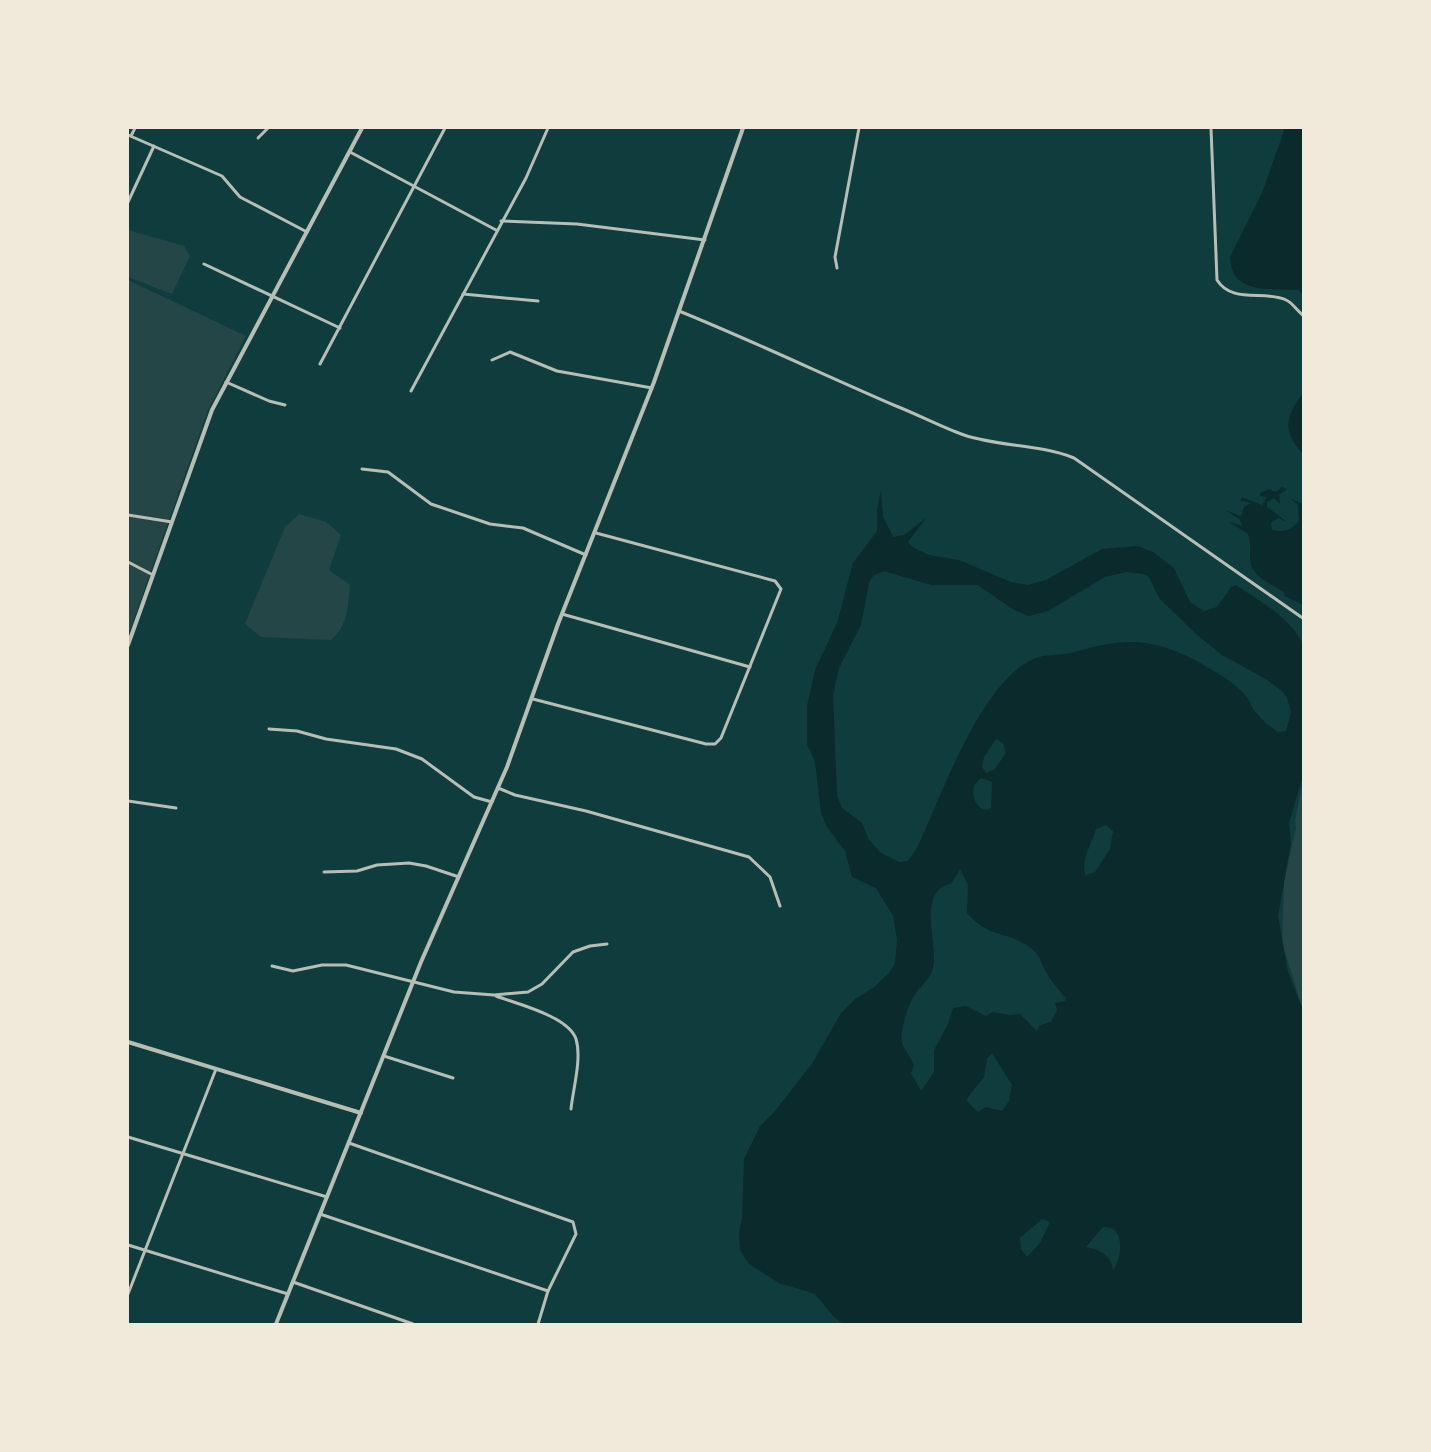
<svg xmlns="http://www.w3.org/2000/svg" width="1431" height="1452" viewBox="0 0 1431 1452" font-family="Jost,sans-serif">
	<style>
		.green { fill: #244646 }
		.water { fill: #0a2a2b; fill-rule: evenodd }
		.lines { fill: none; stroke-linecap: round; stroke-linejoin: round }
		.minor { stroke: #b8beb3; stroke-width: 3 }
		.tertiary { stroke: #b8beb3; stroke-width: 4 }
	</style>
	<rect width="100%" height="100%" fill="#0f3d3e"/>
	<g class="green">
		<polygon points="128,230 184,246 190,256 172,294 128,277"/>
		<polygon points="128,280 246,336 208,410 130,630 128,630"/>
		<path d="M 299,514 L 326,522 L 341,535 L 329,570 L 350,585 C 348,606 348,626 331,640 L 261,637 L 245,624 L 285,527 Z"/>
		<polygon points="1303,781 1303,1010 1282,943 1284,881 1296,828 1295,821"/>
	</g>
	<g class="water">
		<path d="M 1285,128 L 1303,128 L 1303,294 L 1298,290 C 1269,288 1231,295 1230,257 L 1262,193 Z"/>
		<path d="M 1303,393 L 1303,454 C 1282,431 1285,417 1303,393 Z"/>
		<path d="M 1282,487 L 1287,489 L 1279,495 L 1280,504 L 1274,498 L 1267,502 L 1267,507 L 1287,522 L 1278,518 L 1271,523 L 1272,530 C 1283,533 1294,530 1299,520 L 1298,505 L 1290,498 L 1303,504 L 1303,605 L 1285,596 L 1284,592 C 1271,584 1250,576 1250,558 C 1250,549 1251,543 1248,534 L 1229,522 L 1243,526 L 1239,519 L 1225,510 L 1241,516 L 1244,507 L 1251,503 L 1241,501 L 1242,497 L 1262,505 L 1267,497 L 1260,496 L 1260,493 L 1269,489 L 1276,492 Z"/>
		<path d="M 881,490 L 883,516 L 893,537 L 904,535 L 926,518 L 908,542 L 912,547 L 929,555 L 959,560 L 1011,582 L 1028,585 L 1046,580 L 1102,549 L 1138,546 L 1153,552 L 1174,568 L 1190,602 L 1204,611 L 1217,607 L 1231,587 L 1236,585 C 1261,602 1290,617 1304,646 L 1303,776 L 1289,823 L 1291,843 L 1278,916 L 1288,972 L 1303,1010 L 1303,1324 L 843,1324 L 833,1316 L 815,1294 L 779,1283 L 749,1264 L 740,1250 L 739,1232 L 742,1219 L 744,1159 L 760,1126 L 776,1110 L 813,1062 L 841,1013 L 855,999 L 873,988 L 889,973 L 895,963 L 897,939 L 893,916 L 876,888 L 852,877 L 845,851 L 827,827 L 821,813 L 815,762 L 807,744 L 807,706 L 815,670 L 837,623 L 853,563 L 877,531 L 877,510 ZM 884,571 L 931,585 L 978,585 L 1014,610 L 1029,616 L 1048,611 L 1105,577 L 1126,572 L 1143,574 L 1149,577 L 1159,598 L 1196,634 L 1222,655 L 1266,679 L 1282,691 L 1287,698 L 1291,712 L 1286,731 L 1278,732 C 1269,726 1258,717 1252,707 C 1250,703 1249,699 1245,695 C 1233,681 1210,668 1193,659 C 1150,637 1120,638 1075,652 C 1060,656 1046,653 1031,660 C 979,686 941,797 917,848 L 908,861 L 899,862 L 881,853 L 869,840 L 862,823 L 842,808 L 837,795 L 833,695 L 839,668 L 861,625 L 869,583 L 873,576 ZM 996,739 L 1003,743 L 1006,753 L 994,770 L 986,773 L 982,767 L 984,757 ZM 981,778 L 992,782 L 991,808 L 987,810 C 975,808 972,796 974,785 ZM 1106,825 L 1113,831 L 1110,849 L 1095,872 L 1086,875 C 1079,863 1093,841 1096,829 ZM 960,869 L 968,885 L 967,913 C 990,939 1004,930 1028,946 C 1041,954 1041,965 1049,977 C 1054,985 1060,991 1066,998 L 1065,1001 L 1055,1003 L 1057,1010 L 1051,1022 L 1040,1025 L 1037,1031 L 1020,1014 L 1009,1015 L 993,1012 L 986,1016 L 966,1006 L 953,1008 L 947,1026 L 934,1050 L 934,1072 L 921,1091 L 911,1073 L 914,1065 C 909,1052 899,1047 902,1032 C 904,1019 909,1002 916,993 C 925,981 933,977 934,961 C 935,939 919,889 951,884 ZM 992,1053 L 1012,1085 L 1009,1101 L 1002,1111 L 986,1107 L 978,1112 L 967,1101 L 968,1097 L 984,1077 L 987,1059 ZM 1042,1219 L 1050,1222 L 1040,1243 L 1027,1257 L 1021,1249 L 1020,1238 ZM 1103,1227 C 1125,1225 1123,1257 1113,1270 C 1111,1254 1099,1250 1086,1247 Z"/>
	</g>
	<g class="lines">
		<g class="minor">
			<path d="M 1211,128 L 1217,280 C 1232,304 1264,290 1286,300 C 1293,303 1297,311 1304,316"/>
			<polyline points="128,135 222,176 240,197 307,232"/>
			<polyline points="131,136 135,128"/>
			<polyline points="258,138 268,128"/>
			<polyline points="350,152 496,230"/>
			<polyline points="128,202 154,146"/>
			<polyline points="501,221 577,224 705,240"/>
			<polyline points="204,264 340,328"/>
			<polyline points="837,268 835,257 859,128"/>
			<polyline points="463,294 538,301"/>
			<path d="M 679,311 C 753,341 824,375 896,406 C 919,415 941,427 964,435 C 1000,447 1039,444 1074,458 L 1304,619"/>
			<polyline points="492,360 510,352 557,371 652,388"/>
			<polyline points="320,364 445,128"/>
			<polyline points="226,382 269,401 285,405"/>
			<polyline points="411,391 526,178 548,128"/>
			<polyline points="362,469 388,472 431,504 490,524 523,528 586,555"/>
			<polyline points="128,515 172,522"/>
			<polyline points="128,562 153,575"/>
			<polyline points="562,614 750,667"/>
			<polyline points="533,699 706,744 715,744 721,738 781,589 775,581 596,533"/>
			<polyline points="269,729 297,731 326,739 396,749 422,759 474,797 492,802"/>
			<polyline points="498,788 515,795 586,811 749,857 770,877 780,906"/>
			<polyline points="128,801 176,808"/>
			<polyline points="324,872 357,871 377,865 409,863 426,866 459,877"/>
			<polyline points="272,966 293,971 322,965 346,965 454,992 494,995 528,992 542,984 573,952 590,946 607,944"/>
			<path d="M 496,996 C 517,1004 568,1016 576,1039 C 582,1059 573,1089 571,1109"/>
			<polyline points="384,1056 453,1078"/>
			<polyline points="128,1137 327,1197"/>
			<polyline points="349,1143 573,1222 576,1234 548,1291 538,1324"/>
			<polyline points="320,1214 548,1291"/>
			<polyline points="128,1245 288,1294"/>
			<polyline points="293,1282 413,1324"/>
			<polyline points="128,1294 216,1069"/>
		</g>
		<g class="tertiary">
			<polyline points="128,645 212,410 362,128"/>
			<polyline points="128,1042 361,1113"/>
			<polyline points="276,1324 421,962 507,767 558,624 654,382 743,128"/>
		</g>
	</g>
	<rect width="1431" height="1452" fill="none" stroke="#f1e9da" stroke-width="258"/>
</svg>
